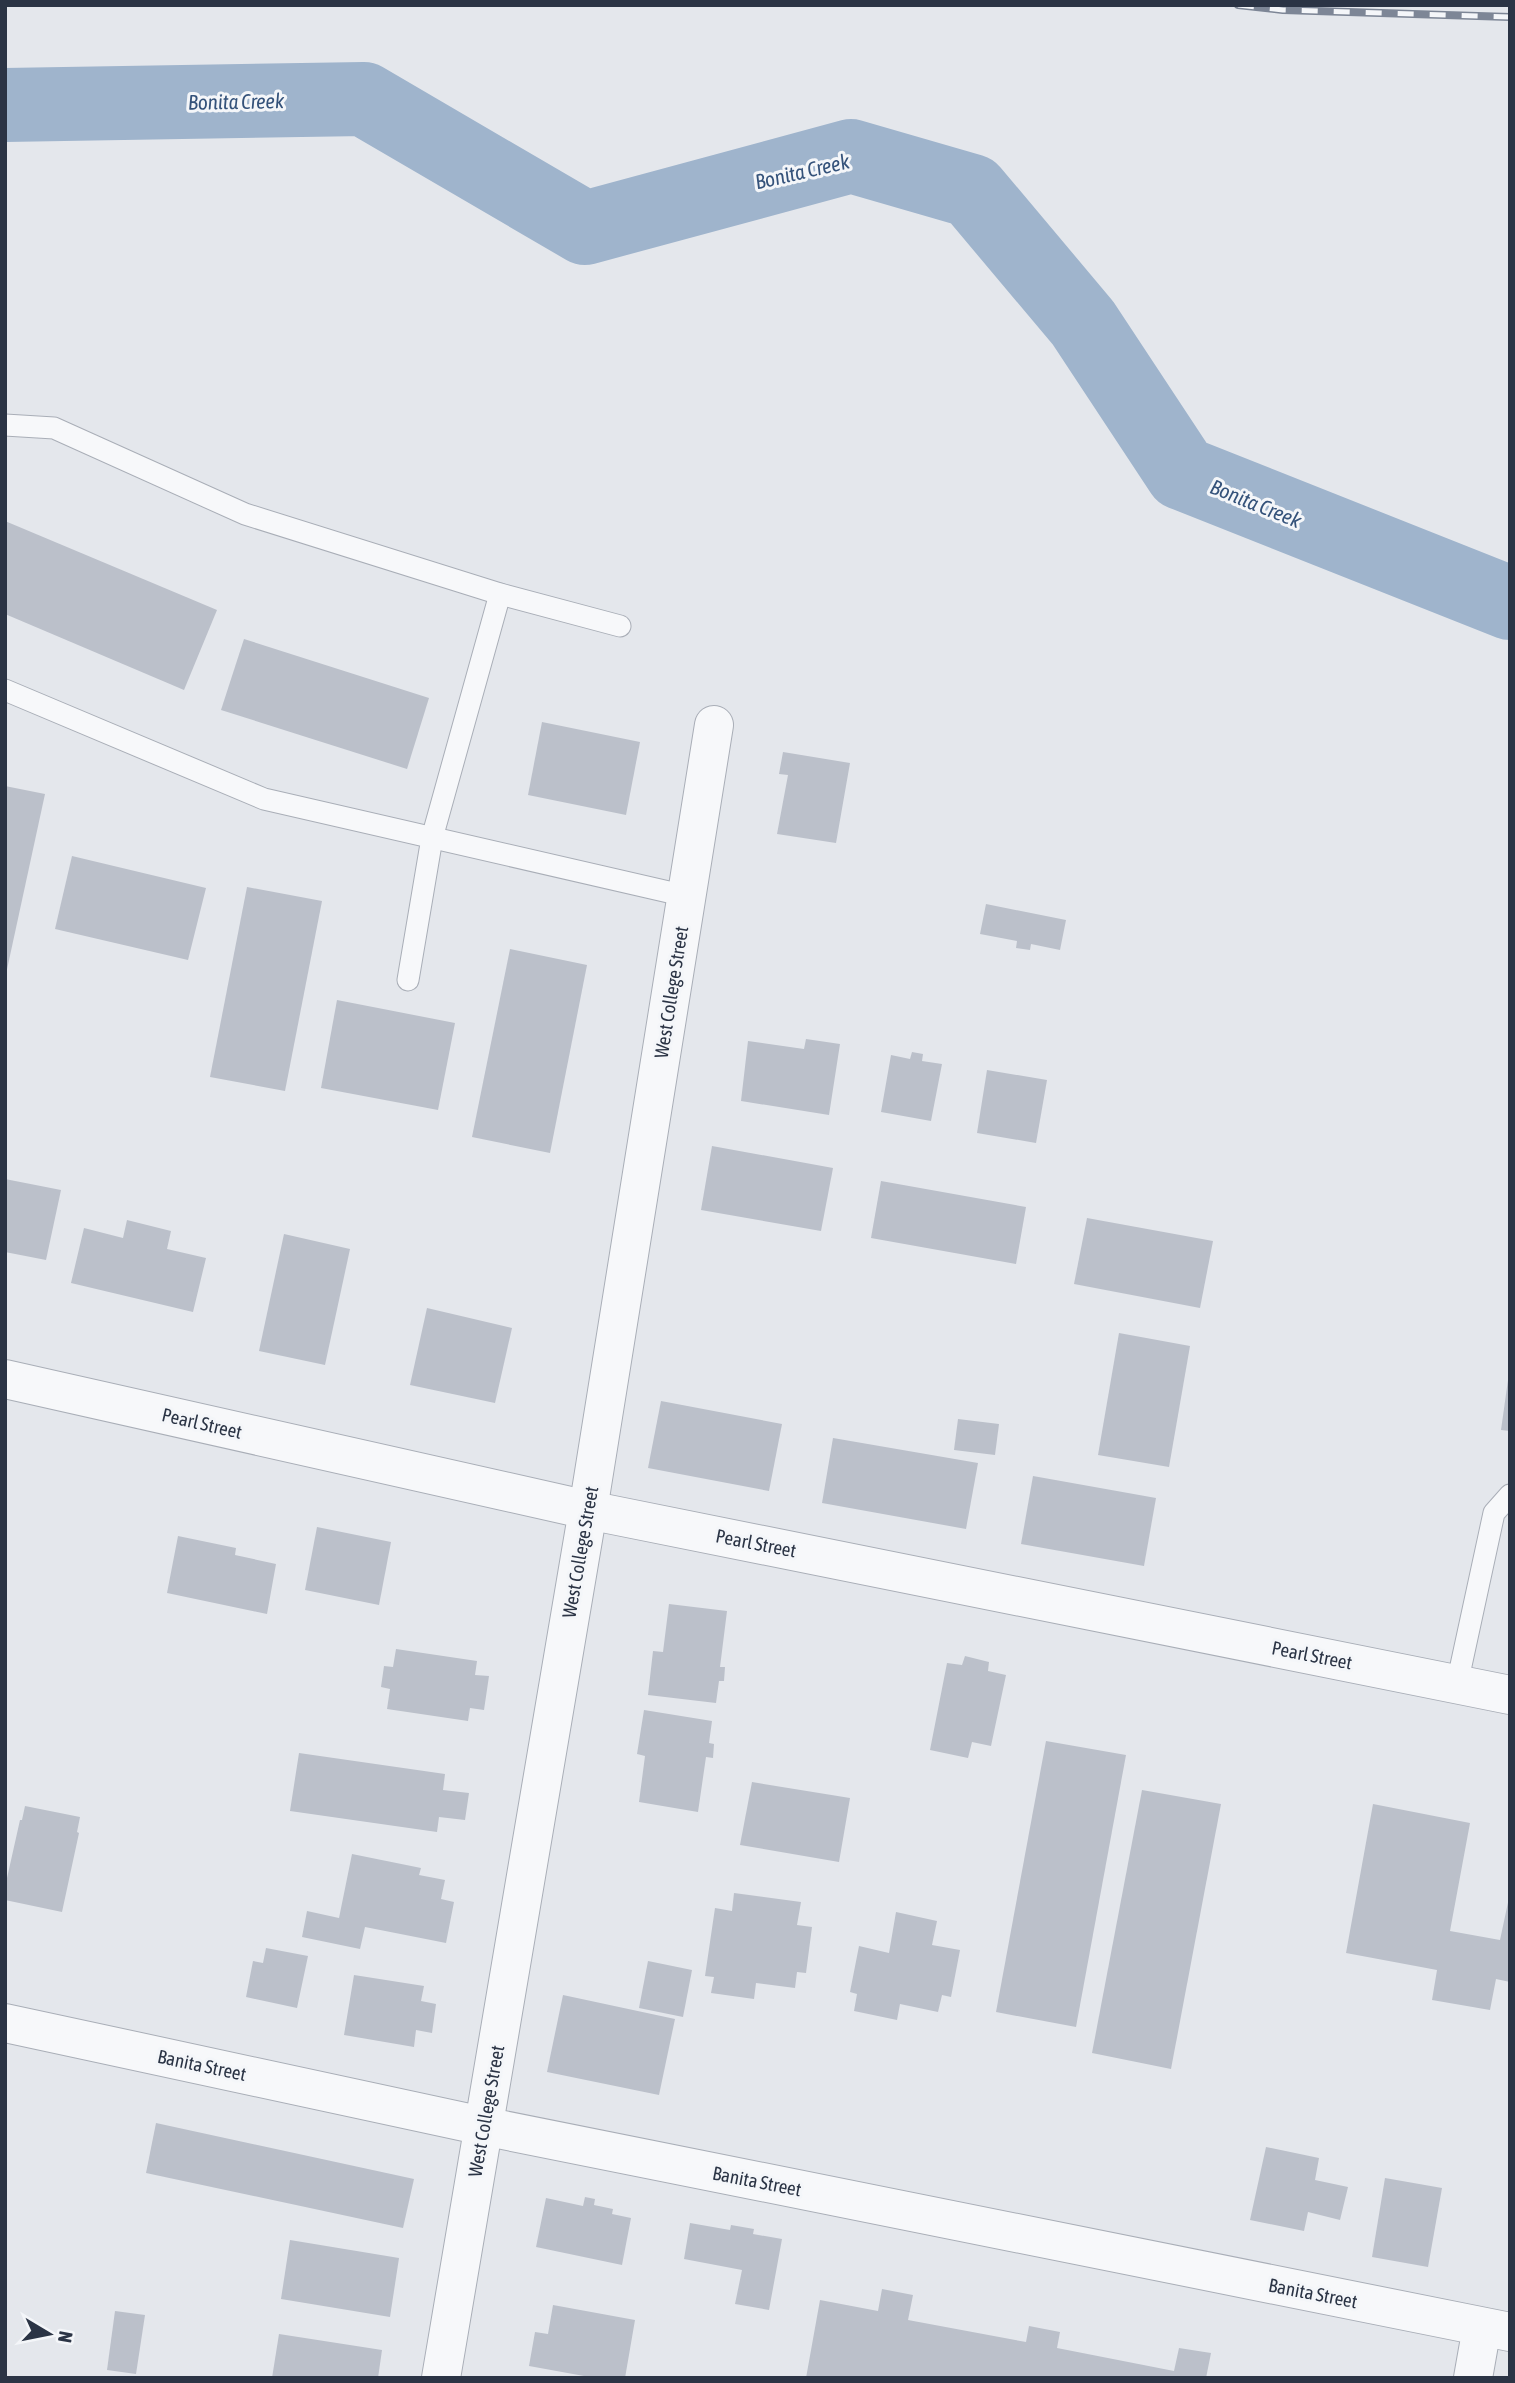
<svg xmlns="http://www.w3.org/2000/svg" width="1515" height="2383" viewBox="0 0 1515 2383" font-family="'Asap Condensed',sans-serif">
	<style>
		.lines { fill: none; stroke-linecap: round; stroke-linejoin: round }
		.river { stroke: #9fb4cc; stroke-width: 74 }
		.building { fill: #bbc0ca }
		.lane-casing { stroke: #a9aeb7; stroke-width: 23 }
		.street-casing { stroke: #a9aeb7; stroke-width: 40 }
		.lane { stroke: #f7f8fa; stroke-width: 21 }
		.street { stroke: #f7f8fa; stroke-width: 38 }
		.rail-casing { stroke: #7d8696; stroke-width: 8 }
		.rail { stroke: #f4f6f9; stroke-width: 5; stroke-dasharray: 16; stroke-linecap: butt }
		.labels { text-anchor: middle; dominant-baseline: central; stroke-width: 6; stroke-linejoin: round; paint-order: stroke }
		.street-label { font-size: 19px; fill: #2b3445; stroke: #f4f6f9 }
		.water-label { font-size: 21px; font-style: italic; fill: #34527a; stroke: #f4f6f9 }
	</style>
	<rect width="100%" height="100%" fill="#e4e7ec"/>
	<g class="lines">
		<polyline class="river" points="5,105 364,99 585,228 851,156 972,191 1083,323 1182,473 1510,603"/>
	</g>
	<g class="building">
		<polygon points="5,521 217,610 184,690 5,614"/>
		<polygon points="244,639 429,698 407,769 221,710"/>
		<polygon points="542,722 640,742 626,815 528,795"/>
		<polygon points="783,752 850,763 836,843 777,834 788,775 779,774"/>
		<polygon points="5,786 45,794 6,974 5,973"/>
		<polygon points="72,856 206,888 188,960 55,929"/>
		<polygon points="247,887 322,901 285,1091 210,1077"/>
		<polygon points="986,904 1066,920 1060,950 1031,944 1030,950 1016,948 1017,941 980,934"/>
		<polygon points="510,949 587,965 550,1153 472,1137"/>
		<polygon points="337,1000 455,1023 438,1110 321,1088"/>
		<polygon points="806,1039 840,1044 829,1115 741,1101 748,1041 804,1049"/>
		<polygon points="912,1052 923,1054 922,1061 942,1064 931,1121 881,1112 891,1055 910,1059"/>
		<polygon points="987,1070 1047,1080 1036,1143 977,1133"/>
		<polygon points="712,1146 833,1168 821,1231 701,1210"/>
		<polygon points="5,1179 61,1190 46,1260 5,1252"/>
		<polygon points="881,1181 1026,1207 1016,1264 871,1238"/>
		<polygon points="1087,1218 1213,1241 1200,1308 1074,1284"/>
		<polygon points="127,1220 171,1231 167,1249 206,1258 193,1312 71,1283 84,1228 123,1238"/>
		<polygon points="284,1234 350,1249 325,1365 259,1351"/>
		<polygon points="427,1308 512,1328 495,1403 410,1385"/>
		<polygon points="1119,1333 1190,1346 1169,1467 1098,1455"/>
		<polygon points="1508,1380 1510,1380 1510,1431 1501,1430"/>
		<polygon points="661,1401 782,1424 769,1491 648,1468"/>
		<polygon points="958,1419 999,1424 995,1455 954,1450"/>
		<polygon points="833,1438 978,1463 966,1529 822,1503"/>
		<polygon points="1033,1476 1156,1498 1144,1566 1021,1544"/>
		<polygon points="317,1527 391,1542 379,1605 305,1590"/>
		<polygon points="178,1536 236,1548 235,1555 276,1564 267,1614 167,1593"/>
		<polygon points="669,1604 727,1611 720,1667 725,1667 724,1681 719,1681 716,1703 648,1695 653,1651 663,1652"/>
		<polygon points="396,1649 477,1661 475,1675 489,1676 484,1710 470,1708 468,1721 387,1709 390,1689 381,1687 384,1666 393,1667"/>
		<polygon points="965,1656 989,1662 988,1671 1006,1675 991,1746 972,1742 968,1758 930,1750 947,1663 962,1665"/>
		<polygon points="644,1710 712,1721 709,1743 714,1744 713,1758 706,1757 698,1812 639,1802 645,1756 637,1754"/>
		<polygon points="1046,1741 1126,1755 1076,2027 996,2012"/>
		<polygon points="299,1753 445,1774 443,1790 469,1793 465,1820 439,1817 437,1832 290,1811"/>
		<polygon points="752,1782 850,1798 839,1862 740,1845"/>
		<polygon points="1142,1790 1221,1804 1171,2069 1092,2053"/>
		<polygon points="1373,1804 1470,1823 1450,1931 1500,1940 1510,1893 1510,1982 1496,1979 1490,2010 1432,2000 1437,1970 1346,1953"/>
		<polygon points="25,1806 80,1817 77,1832 79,1833 62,1912 5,1900 5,1887 20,1820 22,1820"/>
		<polygon points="352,1854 421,1868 419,1875 445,1880 441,1899 454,1902 446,1943 365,1927 360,1949 302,1937 307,1911 339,1918"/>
		<polygon points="734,1893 801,1902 797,1925 812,1927 806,1973 797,1972 795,1988 756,1983 754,1999 711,1993 714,1977 705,1976 715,1908 732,1911"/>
		<polygon points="896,1912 937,1921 932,1945 960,1950 951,1997 942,1995 938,2012 900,2004 897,2020 854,2011 857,1994 850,1992 859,1946 889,1953"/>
		<polygon points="266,1948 308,1956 297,2008 246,1997 253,1961 263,1963"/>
		<polygon points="648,1961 692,1970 683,2017 639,2008"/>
		<polygon points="354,1975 424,1986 421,2001 436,2004 432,2033 416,2030 414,2047 344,2035"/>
		<polygon points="563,1995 675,2019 659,2095 547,2072"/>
		<polygon points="156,2123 414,2179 403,2228 146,2173"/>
		<polygon points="1266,2147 1319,2158 1315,2180 1348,2187 1340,2220 1308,2212 1304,2231 1250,2220"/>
		<polygon points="1385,2178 1442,2188 1428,2267 1372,2257"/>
		<polygon points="585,2197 595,2199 594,2205 613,2209 612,2214 631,2218 622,2265 536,2247 546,2198 583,2206"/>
		<polygon points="690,2223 730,2230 731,2225 754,2229 753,2234 782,2239 769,2310 735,2304 742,2270 684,2259"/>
		<polygon points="290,2240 399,2258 390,2317 281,2299"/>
		<polygon points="882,2289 913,2295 908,2320 1026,2342 1029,2326 1060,2332 1057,2348 1174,2371 1179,2348 1211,2353 1206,2378 806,2378 820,2300 878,2311"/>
		<polygon points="553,2305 635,2320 625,2378 595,2378 529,2366 535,2332 548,2334"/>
		<polygon points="115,2311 145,2315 136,2374 107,2370"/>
		<polygon points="279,2334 382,2350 378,2378 272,2378"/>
	</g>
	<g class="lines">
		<g class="lane-casing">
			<g id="lane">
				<polyline points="5,425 54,428 245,514 500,594 620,626"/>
				<polyline points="5,690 264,799 686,896"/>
				<polyline points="408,980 432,838 500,594"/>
				<polyline points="1457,1684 1494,1513 1510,1495"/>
			</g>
		</g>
		<g class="street-casing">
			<g id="street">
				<polyline points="5,1379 588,1510 1510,1695"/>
				<polyline points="5,2023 483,2126 1510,2332"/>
				<polyline points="441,2378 588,1510 714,725"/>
				<polyline points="1473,2378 1482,2327"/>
			</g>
		</g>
		<use href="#lane" class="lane"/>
		<use href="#street" class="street"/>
		<g class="rail-casing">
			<polyline id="rail" points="1238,5 1283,10 1510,17"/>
		</g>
		<use href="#rail" class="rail"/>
	</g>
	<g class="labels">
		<g class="street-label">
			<text transform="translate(671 992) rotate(-81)">West College Street</text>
			<text transform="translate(202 1423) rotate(13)">Pearl Street</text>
			<text transform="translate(756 1543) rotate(11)">Pearl Street</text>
			<text transform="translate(580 1552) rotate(-80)">West College Street</text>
			<text transform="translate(1312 1655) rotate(11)">Pearl Street</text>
			<text transform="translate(202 2065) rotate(12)">Banita Street</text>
			<text transform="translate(486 2111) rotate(-80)">West College Street</text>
			<text transform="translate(757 2181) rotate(11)">Banita Street</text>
			<text transform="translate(1313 2293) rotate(11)">Banita Street</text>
		</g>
		<g class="water-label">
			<text transform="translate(236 101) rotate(-1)">Bonita Creek</text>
			<text transform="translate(802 171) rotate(-13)">Bonita Creek</text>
			<text transform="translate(1256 503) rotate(22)">Bonita Creek</text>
		</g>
	</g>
	<rect width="1515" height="2383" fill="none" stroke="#2b3445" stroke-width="14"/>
	<g transform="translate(49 2334) rotate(100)" stroke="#f4f6f9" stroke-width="5" paint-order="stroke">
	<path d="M0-5L12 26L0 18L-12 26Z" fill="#2b3445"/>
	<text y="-10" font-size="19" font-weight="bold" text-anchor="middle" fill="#2b3445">N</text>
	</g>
</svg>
